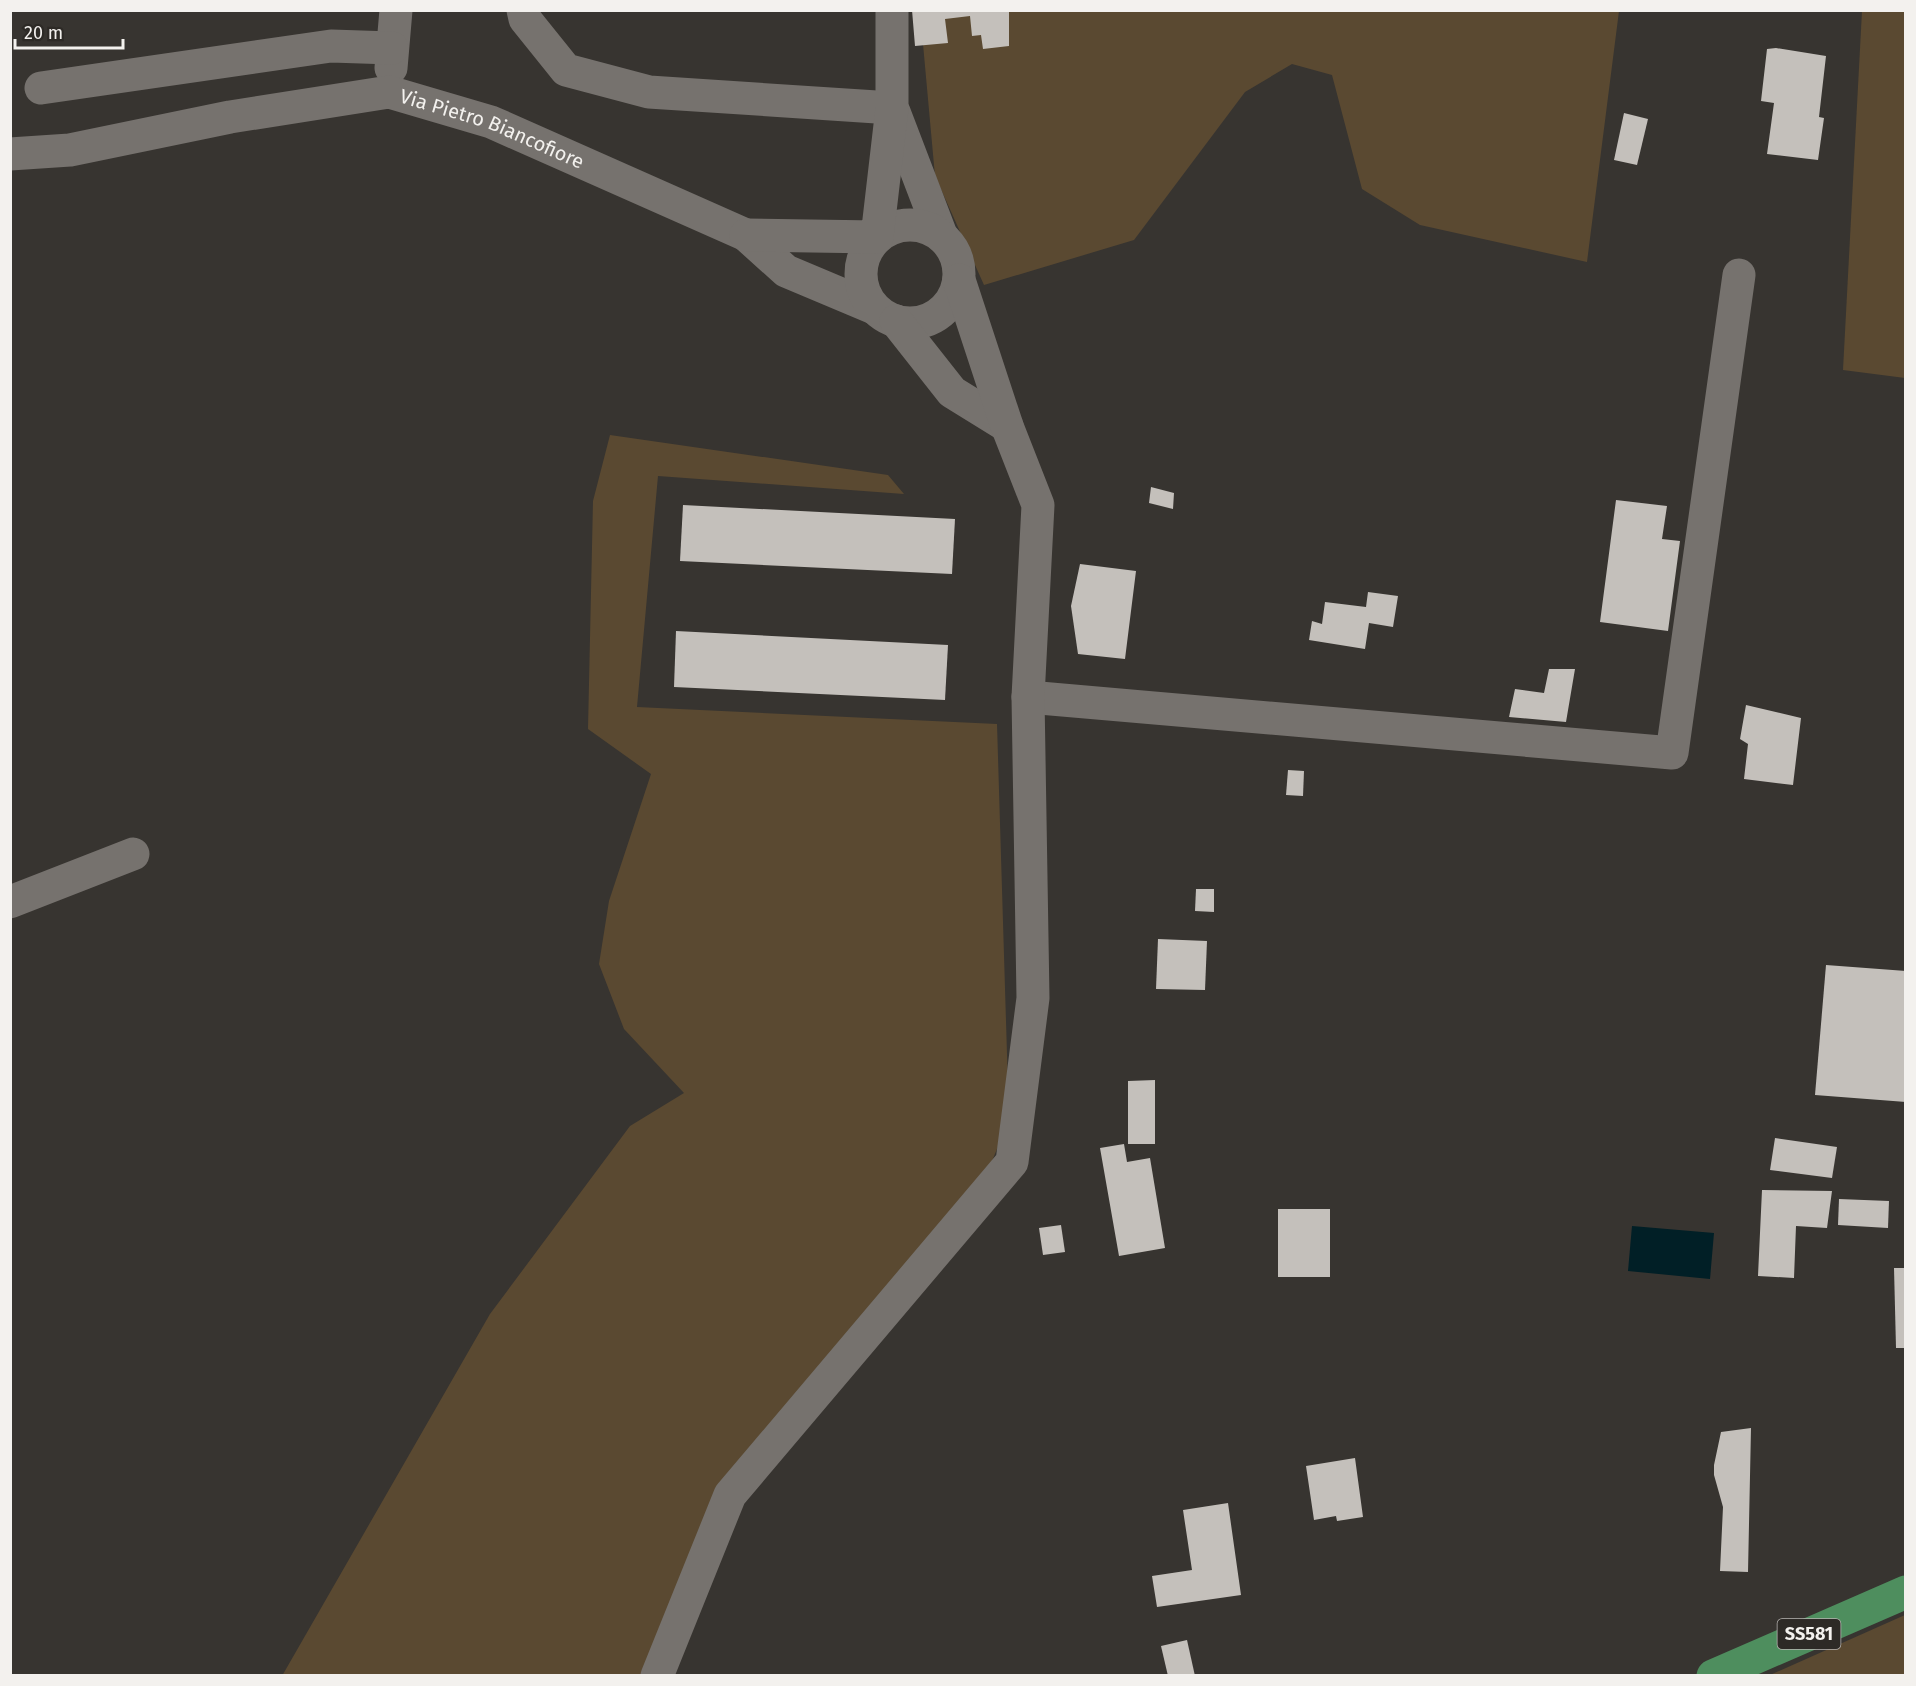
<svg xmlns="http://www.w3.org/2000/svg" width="1916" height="1686" viewBox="0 0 1916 1686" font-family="'Fira Sans',sans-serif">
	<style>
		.green { fill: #5a4931 }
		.water { fill: #011f26 }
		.building { fill: #c4c0bb }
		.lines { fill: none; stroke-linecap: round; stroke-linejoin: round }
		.minor { stroke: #76726e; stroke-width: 33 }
		.major { stroke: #4e8e5e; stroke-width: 33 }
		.labels { text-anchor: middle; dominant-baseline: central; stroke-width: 6; stroke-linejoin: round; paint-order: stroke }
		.shield { fill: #2d2a26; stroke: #b8b5b2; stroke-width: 1.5 }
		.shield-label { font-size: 18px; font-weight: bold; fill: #f3f1ee }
		.street-label { font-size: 20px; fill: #f3f1ee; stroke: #2d2a26 }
	</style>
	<rect width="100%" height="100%" fill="#373430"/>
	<g class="green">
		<polygon points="920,11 1619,11 1587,262 1420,225 1362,189 1332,75 1292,64 1245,92 1134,240 984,285 935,176"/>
		<polygon points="1862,11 1905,11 1905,378 1843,370"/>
		<polygon points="610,435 888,475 904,494 658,476 637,707 997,724 1009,1120 963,1231 702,1545 653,1675 282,1676 490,1314 630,1126 684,1093 624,1029 599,964 609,901 651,774 588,729 593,501"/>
		<polygon points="1905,1615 1905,1675 1770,1675"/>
	</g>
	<polygon class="water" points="1632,1226 1714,1233 1710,1279 1628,1271"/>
	<g class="building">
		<polygon points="912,10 1009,10 1009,46 983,49 981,35 972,36 970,16 945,19 948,43 915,46"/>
		<polygon points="1776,48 1826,56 1819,117 1824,118 1818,160 1767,154 1774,103 1761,101 1767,49"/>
		<polygon points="1624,113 1648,119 1637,165 1614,160"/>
		<polygon points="1151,487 1174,493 1173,509 1149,503"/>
		<polygon points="1616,500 1667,506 1662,539 1680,541 1668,631 1600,622"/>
		<polygon points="683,505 955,519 952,574 680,561"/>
		<polygon points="1080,564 1136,571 1125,659 1078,654 1071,606"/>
		<polygon points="1368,592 1398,596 1393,627 1369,623 1365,649 1309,640 1312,621 1322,624 1325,602 1366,607"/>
		<polygon points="676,631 948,645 945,700 674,687"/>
		<polygon points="1549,669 1575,669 1566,722 1509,717 1515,689 1544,693"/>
		<polygon points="1746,705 1801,718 1793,785 1744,779 1748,744 1740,739"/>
		<polygon points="1288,770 1304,771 1303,796 1286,795"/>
		<polygon points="1196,889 1214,889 1214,912 1195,911"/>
		<polygon points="1158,939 1207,941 1205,990 1156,989"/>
		<polygon points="1826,965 1906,971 1906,1102 1815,1095"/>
		<polygon points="1155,1080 1155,1144 1128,1144 1128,1081"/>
		<polygon points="1775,1138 1837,1147 1832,1178 1770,1170"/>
		<polygon points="1124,1144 1127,1162 1150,1158 1165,1248 1119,1256 1100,1148"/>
		<polygon points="1762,1190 1832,1191 1827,1228 1796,1226 1794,1278 1758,1276"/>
		<polygon points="1839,1199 1889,1201 1888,1228 1838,1225"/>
		<rect x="1278" y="1209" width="52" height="68"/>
		<polygon points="1061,1225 1065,1252 1043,1255 1039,1228"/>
		<polygon points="1894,1268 1906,1268 1906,1348 1896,1348"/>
		<polygon points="1751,1428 1748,1572 1720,1571 1723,1507 1714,1475 1714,1465 1721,1432"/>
		<polygon points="1355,1458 1363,1517 1337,1521 1336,1516 1314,1520 1306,1466"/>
		<polygon points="1228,1503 1241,1595 1157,1607 1152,1576 1192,1570 1183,1510"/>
		<polygon points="1187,1640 1195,1676 1168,1676 1161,1646"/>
	</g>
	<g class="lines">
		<g class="minor">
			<polyline points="523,10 525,19 566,70 649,92 892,108"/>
			<polyline points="391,68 396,10"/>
			<polyline points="41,88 331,46 392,48"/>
			<polyline points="894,112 941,235"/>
			<path id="s1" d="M 10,154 L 70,150 L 230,117 L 389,92 L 491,122 L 746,235 L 786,271 L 874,308"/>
			<circle cx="910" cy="274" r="49"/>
			<polyline points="746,235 877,237 892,108 892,10"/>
			<polyline points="896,321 952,392 1007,426"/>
			<polyline points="1028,697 1672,753 1739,275"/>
			<polyline points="10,902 133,854"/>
			<polyline points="657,1676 730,1495 1012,1162 1033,998 1028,697 1038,505 1007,426 959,280"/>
		</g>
		<polyline class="major" points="1713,1676 1906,1592"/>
	</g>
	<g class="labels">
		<rect class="shield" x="1777.5" y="1619" width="63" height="30" rx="4.5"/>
		<g class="shield-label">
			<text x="1809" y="1634">SS581</text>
		</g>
		<g class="street-label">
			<text stroke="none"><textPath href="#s1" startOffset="494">Via Pietro Biancofiore</textPath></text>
		</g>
	</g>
	<rect width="1916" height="1686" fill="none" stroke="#f3f1ee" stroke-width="24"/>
	<path d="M15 39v9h108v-9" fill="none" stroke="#f3f1ee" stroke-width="3"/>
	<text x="24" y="39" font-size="18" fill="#f3f1ee" stroke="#2d2a26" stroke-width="4.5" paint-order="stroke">20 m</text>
</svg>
